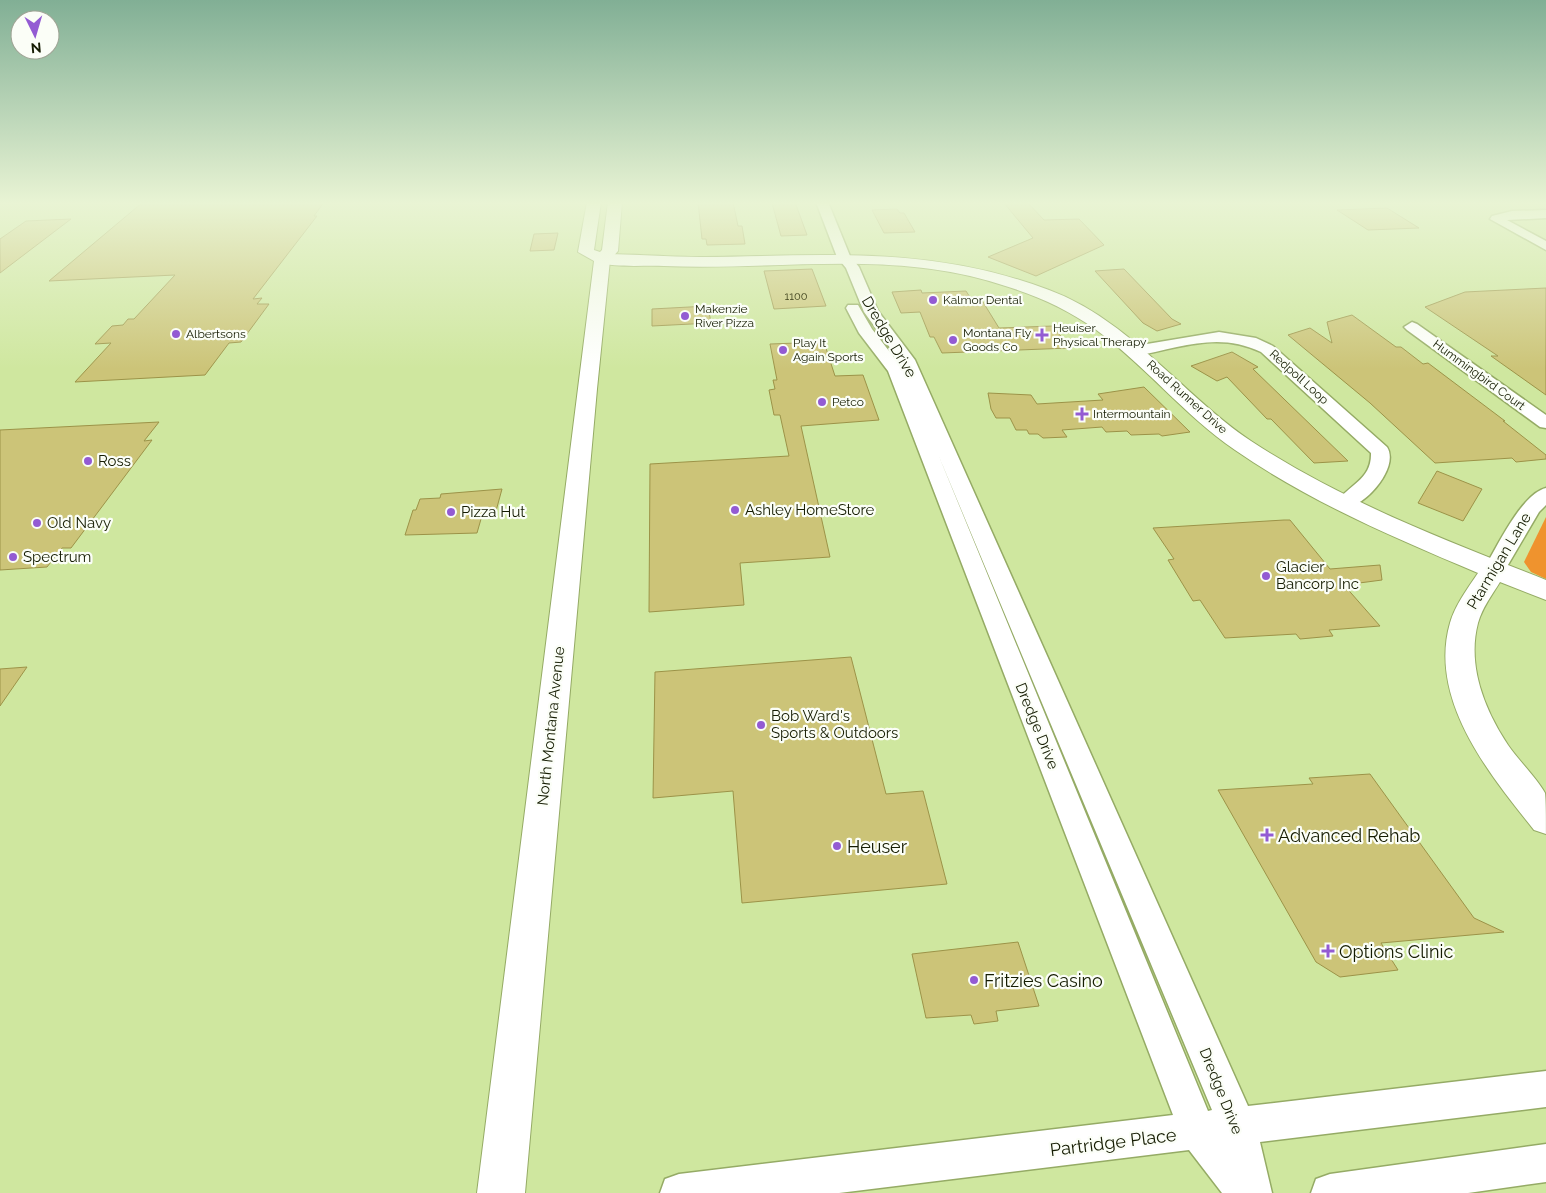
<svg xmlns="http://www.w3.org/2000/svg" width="1546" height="1193" viewBox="0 0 1546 1193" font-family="Raleway,sans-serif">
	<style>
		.green { fill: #ef932e }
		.building { fill: #ccc478; stroke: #9c9348 }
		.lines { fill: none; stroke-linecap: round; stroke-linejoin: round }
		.minor-casing { stroke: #95ab65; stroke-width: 3 }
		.tertiary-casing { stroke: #95ab65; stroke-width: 2 }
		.secondary-casing { stroke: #95ab65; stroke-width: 2 }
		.minor { fill: #fff; fill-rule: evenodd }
		.tertiary { fill: #fff; fill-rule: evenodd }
		.secondary { fill: #fff; fill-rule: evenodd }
		.poi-dot { fill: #935bd3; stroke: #fbfef7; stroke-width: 2 }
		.labels { text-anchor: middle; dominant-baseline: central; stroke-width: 4.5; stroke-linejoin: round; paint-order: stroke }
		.far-number-label { font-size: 11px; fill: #434620 }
		.far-poi-label { font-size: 12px; fill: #151c02; stroke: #fbfef7; text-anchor: start }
		.far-street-label { font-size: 12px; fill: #151c02; stroke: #fbfef7 }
		.street-label { font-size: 15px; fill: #151c02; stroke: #fbfef7 }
		.poi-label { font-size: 15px; fill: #151c02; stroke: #fbfef7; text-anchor: start }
		.near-poi-label { font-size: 18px; fill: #151c02; stroke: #fbfef7; text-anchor: start }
		.near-street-label { font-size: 18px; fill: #151c02; stroke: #fbfef7 }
	</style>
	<rect width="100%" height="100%" fill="#cfe79f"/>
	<polygon class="green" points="1546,517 1546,579 1531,572 1524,562"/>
	<g class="building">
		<polygon points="143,202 324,202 314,216 317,216 253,299 262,298 257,304 269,304 241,342 229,343 205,375 75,382 111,343 95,344 112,326 123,325 128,319 134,319 175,275 49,281"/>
		<polygon points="698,202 733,202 738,226 742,226 745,244 707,245 706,239 702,239"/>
		<polygon points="795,202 807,235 781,236 772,203"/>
		<polygon points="1004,203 1028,203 1044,220 1079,219 1104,245 1036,276 988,257 1033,238"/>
		<polygon points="1387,208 1419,228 1368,230 1337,210"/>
		<polygon points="897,209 900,213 904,213 915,232 884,233 872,210"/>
		<polygon points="71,219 0,273 0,239 26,221"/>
		<polygon points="558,233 554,250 530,251 534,234"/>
		<polygon points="812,269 826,306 774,309 764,271"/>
		<polygon points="1124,269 1172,319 1181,324 1157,331 1143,323 1095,271"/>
		<polygon points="1546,288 1546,395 1491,356 1498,356 1425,307 1465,292"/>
		<polygon points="921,290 922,293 966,291 973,302 983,302 999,328 1053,326 1070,348 942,353 934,337 930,337 920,312 901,313 892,292"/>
		<polygon points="708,306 711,323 652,326 652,309"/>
		<polygon points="1352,315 1396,347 1401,347 1423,364 1428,363 1505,421 1503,421 1546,455 1546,459 1516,462 1512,458 1435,463 1370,403 1288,335 1310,328 1332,343 1327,322"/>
		<polygon points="824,342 835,376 863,375 879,420 801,426 830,557 740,563 744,605 649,612 650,464 789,456 780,415 774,415 769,390 775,389 773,380 777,380 770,344"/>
		<polygon points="1232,352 1258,367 1253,369 1348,461 1314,463 1271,419 1267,419 1227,377 1217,381 1191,366"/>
		<polygon points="1144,387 1190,432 1162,436 1159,434 1131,435 1127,431 1106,432 1102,427 1062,430 1067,437 1043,438 1038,434 1029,434 1027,430 1016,430 1010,418 996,418 991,409 988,393 1031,395 1037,404 1103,400 1098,394"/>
		<polygon points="159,422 144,441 152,440 71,548 62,548 47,567 0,570 0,430"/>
		<polygon points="1437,471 1482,489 1463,521 1418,503"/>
		<polygon points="502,489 496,511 483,512 477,533 405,535 413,510 416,510 420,499 440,498 441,494"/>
		<polygon points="1284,520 1290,520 1330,569 1380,565 1382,580 1344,585 1380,626 1329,630 1333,636 1300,639 1296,634 1225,638 1200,600 1193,601 1168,560 1174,559 1153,528"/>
		<polygon points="851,657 886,794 923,791 947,884 742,903 733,791 653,798 655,672"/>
		<polygon points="27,667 0,706 0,669"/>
		<polygon points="1370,774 1474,918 1504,932 1381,943 1398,970 1340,977 1316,962 1218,790 1313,784 1309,778"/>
		<polygon points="1018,942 1039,1006 996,1011 998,1021 974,1024 971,1015 926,1018 912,954"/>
	</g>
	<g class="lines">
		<g class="minor-casing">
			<g id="minor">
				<path d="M 816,202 L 828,202 L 850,256 L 859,267 L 878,311 L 915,360 L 1248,1106 L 1546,1071 L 1546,1107 L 1260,1142 L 1272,1193 L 1222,1193 L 1189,1150 L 839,1193 L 660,1193 L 665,1179 L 679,1174 L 1173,1115 L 888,371 L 859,333 L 846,308 L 848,305 L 858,305 L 872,329 L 903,369 L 899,360 L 864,312 L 846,268 L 837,257 ZM 938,454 L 1212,1110 L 1208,1111 Z"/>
				<polygon points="1546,210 1546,218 1507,220 1546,241 1546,250 1490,219 1492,216 1512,211"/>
				<polygon points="1412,322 1417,324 1546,415 1546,428 1540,427 1407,330 1404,327"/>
				<path d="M 1219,332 L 1256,338 L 1273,346 L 1387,447 C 1401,469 1359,514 1338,508 L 1335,504 C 1348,485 1372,480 1371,453 L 1261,352 C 1218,331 1180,348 1135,356 L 1127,351 L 1135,346 Z"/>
				<path d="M 1546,488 L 1546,505 L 1539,512 L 1502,575 L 1494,577 L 1486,575 L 1483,570 C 1497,548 1521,494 1546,488 Z"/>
				<polygon points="1546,1144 1546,1182 1468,1193 1311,1193 1316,1179 1330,1174"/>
			</g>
		</g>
		<g class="tertiary-casing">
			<path id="tertiary" d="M 602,254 C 635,254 668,257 700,257 C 823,256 930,245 1049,290 C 1130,320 1181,394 1251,441 C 1342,501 1445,540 1546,580 L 1546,600 L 1500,582 C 1492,595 1482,608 1478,623 C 1467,665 1484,709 1508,745 C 1518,760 1537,778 1545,793 C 1546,800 1546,825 1546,834 L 1534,830 C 1489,774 1428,699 1450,623 C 1455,605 1468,588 1478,573 C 1395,538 1310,502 1235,450 C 1184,415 1145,365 1095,329 C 1066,308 1033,294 999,284 C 890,249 775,271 664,266 C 643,265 617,268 596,262 L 594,259 Z"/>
		</g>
		<g class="secondary-casing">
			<polygon id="secondary" points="587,202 601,202 594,250 600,252 602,250 608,202 622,202 618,251 610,260 597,389 525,1193 477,1193 594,261 578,252"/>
		</g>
		<use href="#minor" class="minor"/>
		<use href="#tertiary" class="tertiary"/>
		<use href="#secondary" class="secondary"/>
	</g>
	<linearGradient id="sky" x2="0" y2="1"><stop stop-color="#81af95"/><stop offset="0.55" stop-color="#e9f4d4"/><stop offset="1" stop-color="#e9f4d4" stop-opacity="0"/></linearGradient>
	<rect width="1546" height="369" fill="url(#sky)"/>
	<g class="poi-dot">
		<circle cx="933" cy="300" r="5"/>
		<circle cx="685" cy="316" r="5"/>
		<circle cx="176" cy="334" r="5"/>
		<path d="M1039.5 327.5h5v5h5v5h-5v5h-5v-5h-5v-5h5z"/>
		<circle cx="953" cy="340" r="5"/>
		<circle cx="783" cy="350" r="5"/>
		<circle cx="822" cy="402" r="5"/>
		<path d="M1079.5 406.5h5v5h5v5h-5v5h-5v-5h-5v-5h5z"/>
		<circle cx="88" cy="461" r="5"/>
		<circle cx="735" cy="510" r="5"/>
		<circle cx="451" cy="512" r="5"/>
		<circle cx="37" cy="523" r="5"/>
		<circle cx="13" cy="557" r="5"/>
		<circle cx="1266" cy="576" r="5"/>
		<circle cx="761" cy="725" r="5"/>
		<path d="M1264.5 827.5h5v5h5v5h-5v5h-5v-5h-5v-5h5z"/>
		<circle cx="837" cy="846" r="5"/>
		<path d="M1325.5 943.5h5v5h5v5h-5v5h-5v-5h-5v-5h5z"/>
		<circle cx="974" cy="980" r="5"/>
	</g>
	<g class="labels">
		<g class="far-number-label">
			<text x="796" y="296">1100</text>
		</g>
		<g class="far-poi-label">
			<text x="943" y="300">Kalmor Dental</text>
			<text x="695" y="309">Makenzie<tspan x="695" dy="14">River Pizza</tspan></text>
			<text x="1053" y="328">Heuiser<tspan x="1053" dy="14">Physical Therapy</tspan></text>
			<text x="963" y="333">Montana Fly<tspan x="963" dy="14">Goods Co</tspan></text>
			<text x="186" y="334">Albertsons</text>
			<text x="793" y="343">Play It<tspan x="793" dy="14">Again Sports</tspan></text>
			<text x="832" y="402">Petco</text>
			<text x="1093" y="414">Intermountain</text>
		</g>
		<g class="far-street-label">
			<text transform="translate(1479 375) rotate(36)">Hummingbird Court</text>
			<text transform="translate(1299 377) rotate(42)">Redpoll Loop</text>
			<text transform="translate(1187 397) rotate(42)">Road Runner Drive</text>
		</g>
		<g class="street-label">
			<text transform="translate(889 337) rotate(59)">Dredge Drive</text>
			<text transform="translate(1499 561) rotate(-59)">Ptarmigan Lane</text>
			<text transform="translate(551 726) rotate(-84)">North Montana Avenue</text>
			<text transform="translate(1037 726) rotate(68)">Dredge Drive</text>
			<text transform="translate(1221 1091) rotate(68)">Dredge Drive</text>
		</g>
		<g class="poi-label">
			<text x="98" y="461">Ross</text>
			<text x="745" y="510">Ashley HomeStore</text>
			<text x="461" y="512">Pizza Hut</text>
			<text x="47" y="523">Old Navy</text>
			<text x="23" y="557">Spectrum</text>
			<text x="1276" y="567">Glacier<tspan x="1276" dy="17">Bancorp Inc</tspan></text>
			<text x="771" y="716">Bob Ward's<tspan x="771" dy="17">Sports &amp; Outdoors</tspan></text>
		</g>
		<g class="near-poi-label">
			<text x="1278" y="835">Advanced Rehab</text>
			<text x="847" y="846">Heuser</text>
			<text x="1339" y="951">Options Clinic</text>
			<text x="984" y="980">Fritzies Casino</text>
		</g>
		<g class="near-street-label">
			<text transform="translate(1113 1142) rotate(-7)">Partridge Place</text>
		</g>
	</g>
	<g transform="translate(35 35) rotate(175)"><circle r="24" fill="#fbfef7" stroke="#9fa495"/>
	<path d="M0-4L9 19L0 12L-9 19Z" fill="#935bd3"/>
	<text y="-8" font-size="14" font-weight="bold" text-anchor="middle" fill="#151c02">N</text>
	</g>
</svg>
